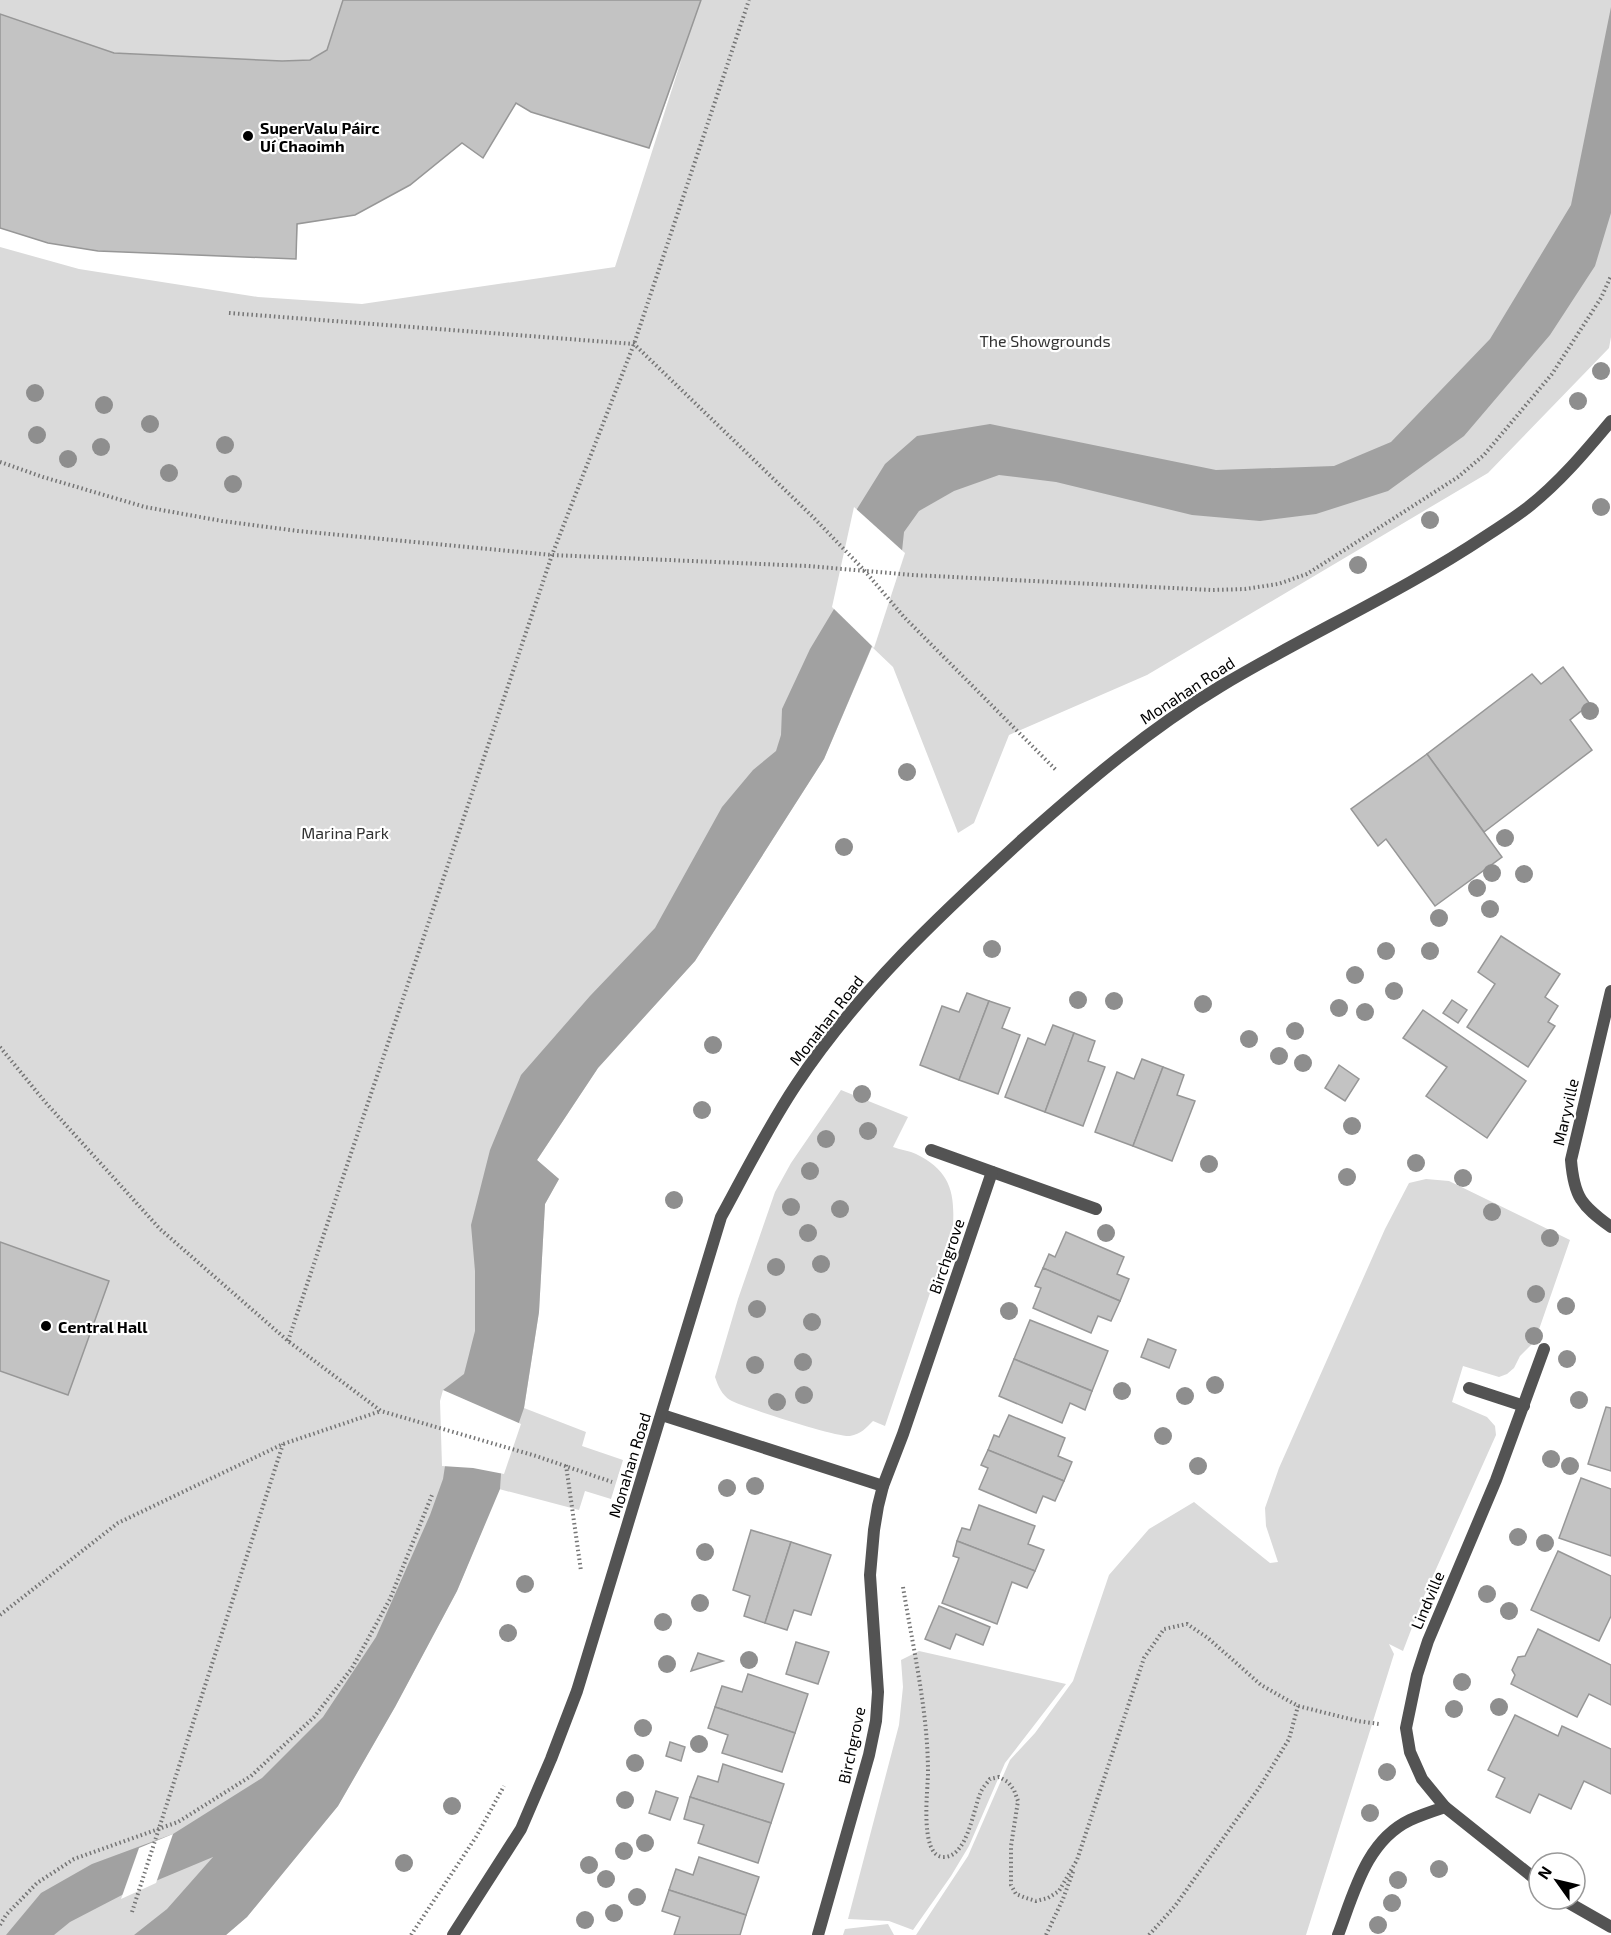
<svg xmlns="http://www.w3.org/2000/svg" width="1611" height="1935" viewBox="0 0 1611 1935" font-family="'Exo 2',sans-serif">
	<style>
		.green { fill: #dadada }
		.water { fill: #a1a1a1 }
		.pier { fill: #fff }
		.building { fill: #c3c3c3; stroke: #979797; stroke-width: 1.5 }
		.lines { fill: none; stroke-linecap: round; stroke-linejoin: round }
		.path { stroke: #757575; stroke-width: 4; stroke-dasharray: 1.5 3; stroke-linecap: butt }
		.minor { stroke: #535353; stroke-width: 12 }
		.tertiary { stroke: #535353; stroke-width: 12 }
		.tree { fill: #8e8e8e }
		.poi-dot { fill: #000; stroke: #fff; stroke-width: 2 }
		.labels { text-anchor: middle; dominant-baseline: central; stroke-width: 4.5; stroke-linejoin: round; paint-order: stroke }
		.poi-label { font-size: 16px; font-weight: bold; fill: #000; stroke: #fff; text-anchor: start }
		.park-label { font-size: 16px; fill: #313131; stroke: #fff }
		.street-label { font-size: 16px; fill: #000; stroke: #fff }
	</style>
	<rect width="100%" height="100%" fill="#fff"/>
	<g class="green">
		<polygon points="0,0 1611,0 1611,337 1609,348 1488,473 1147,675 1009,735 974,823 958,833 893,667 872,647 824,759 695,961 598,1068 537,1160 559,1179 545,1204 539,1312 524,1408 586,1432 582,1446 623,1460 611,1499 585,1491 579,1510 499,1489 457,1591 395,1707 338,1806 247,1917 226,1935 0,1935 0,247 79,269 258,297 362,304 615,267 682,58 649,148 531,112 516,103 483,158 462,143 410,185 355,215 298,224 296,259 98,251 48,243 0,228"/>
		<path d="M 841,1090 L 908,1117 L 893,1147 C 901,1150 910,1151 916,1154 C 949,1170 955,1191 953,1225 L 885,1426 L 873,1421 C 866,1428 861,1434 850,1436 C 839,1438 742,1407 730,1400 C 722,1395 718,1386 715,1377 L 738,1299 L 775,1192 L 791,1163 Z"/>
		<polygon points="1426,1179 1449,1181 1570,1240 1535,1341 1520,1356 1514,1368 1507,1374 1499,1377 1463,1366 1452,1402 1487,1417 1495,1426 1496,1435 1424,1596 1403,1651 1389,1644 1394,1654 1306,1935 916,1935 968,1856 1010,1760 1035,1733 1073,1681 1109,1575 1149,1529 1194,1502 1270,1563 1278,1562 1266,1526 1265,1508 1279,1468 1385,1229 1409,1183"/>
		<polygon points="919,1651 1066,1684 1005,1763 969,1846 951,1876 913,1930 889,1921 848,1919 899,1725 903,1687 901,1660"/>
		<polygon points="888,1924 894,1935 843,1935 845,1929"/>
	</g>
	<polygon class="water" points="1611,7 1611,213 1595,266 1550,335 1464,436 1388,491 1316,514 1260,521 1192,515 1056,482 999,475 954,491 919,511 904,532 902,551 872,646 824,759 695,961 598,1068 537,1160 559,1179 545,1204 539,1312 524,1408 501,1474 500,1489 457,1591 395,1707 338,1806 247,1917 226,1935 134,1935 167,1909 213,1857 122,1895 70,1922 54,1935 6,1935 41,1893 92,1864 173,1834 262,1778 323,1717 376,1637 430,1515 443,1479 445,1466 443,1390 464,1374 475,1331 475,1271 471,1225 490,1150 521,1075 590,996 655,928 722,807 753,770 776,751 781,735 782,709 810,649 834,609 857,509 885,464 917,436 990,424 1216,470 1334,466 1391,442 1490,339 1571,205"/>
	<g class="pier">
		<polygon points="854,507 905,553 874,648 832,607"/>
		<polygon points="443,1390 521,1424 504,1474 473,1468 442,1466 440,1401"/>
		<polygon points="173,1834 156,1883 121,1899 139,1848"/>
	</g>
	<g class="building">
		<polygon points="343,0 701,0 649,148 531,112 516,103 483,158 462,143 410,185 355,215 297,224 296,259 98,251 48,243 0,228 0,14 114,53 282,61 310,60 327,50"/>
		<polygon points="1563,667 1590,704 1570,720 1592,750 1484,832 1427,754 1532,674 1541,684"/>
		<polygon points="1427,754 1502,857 1435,906 1386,839 1378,846 1351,809"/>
		<polygon points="1501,936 1560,974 1545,997 1558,1006 1548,1022 1555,1026 1528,1067 1467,1027 1495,984 1478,972"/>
		<polygon points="967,993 989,1001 959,1080 920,1065 942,1006 959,1012"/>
		<polygon points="1452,1000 1467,1010 1458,1023 1443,1013"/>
		<polygon points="989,1001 1010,1008 1002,1028 1020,1035 998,1094 959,1080"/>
		<polygon points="1423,1010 1526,1081 1487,1138 1426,1096 1447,1067 1403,1038"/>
		<polygon points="1053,1025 1074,1033 1045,1112 1005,1097 1028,1038 1045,1045"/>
		<polygon points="1074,1033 1095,1041 1088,1061 1105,1067 1083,1126 1045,1112"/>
		<polygon points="1142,1059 1163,1067 1133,1146 1095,1132 1117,1072 1134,1079"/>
		<polygon points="1339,1065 1359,1079 1345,1101 1325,1088"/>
		<polygon points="1163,1067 1184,1075 1177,1095 1195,1101 1172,1161 1133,1146"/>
		<polygon points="1066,1232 1124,1257 1117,1274 1129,1279 1120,1301 1043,1268 1049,1254 1055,1257"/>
		<polygon points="0,1242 109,1281 68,1395 0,1371"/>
		<polygon points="1043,1268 1120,1301 1111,1321 1098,1316 1091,1333 1033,1308 1041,1288 1035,1286"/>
		<polygon points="1030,1320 1108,1351 1092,1391 1014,1359"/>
		<polygon points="1148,1339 1176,1350 1169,1368 1141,1357"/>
		<polygon points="1014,1359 1092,1391 1085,1410 1070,1403 1062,1423 999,1396"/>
		<polygon points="1606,1407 1611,1408 1611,1471 1588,1464"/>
		<polygon points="1009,1415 1065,1438 1058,1456 1072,1462 1064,1481 988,1450 994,1435 999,1437"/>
		<polygon points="988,1450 1064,1481 1055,1501 1043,1496 1036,1513 979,1489 988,1468 981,1465"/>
		<polygon points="1581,1478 1611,1489 1611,1556 1559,1538"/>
		<polygon points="979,1505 1035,1526 1028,1544 1044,1550 1035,1571 957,1541 962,1528 970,1530"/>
		<polygon points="751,1530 791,1542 765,1623 744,1616 750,1596 733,1590"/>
		<polygon points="957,1541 1035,1571 1027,1588 1012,1582 997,1624 942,1603 959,1558 953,1556"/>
		<polygon points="791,1542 831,1555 811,1615 794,1610 787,1630 765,1623"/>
		<polygon points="1558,1551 1611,1576 1611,1616 1599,1641 1531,1610"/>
		<polygon points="939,1606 990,1627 983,1645 956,1634 950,1649 925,1639"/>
		<polygon points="1538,1629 1611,1665 1611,1705 1589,1694 1577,1717 1511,1684 1515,1675 1512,1670 1518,1657 1525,1656"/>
		<polygon points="796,1642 829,1652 818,1684 786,1674"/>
		<polygon points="698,1653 723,1661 691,1671"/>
		<polygon points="748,1674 808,1694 795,1733 715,1707 722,1686 742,1692"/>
		<polygon points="715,1707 795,1733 782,1772 722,1753 728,1735 708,1728"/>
		<polygon points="1515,1715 1558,1736 1562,1726 1611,1749 1611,1794 1584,1781 1571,1809 1539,1794 1530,1813 1496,1797 1505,1778 1488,1770"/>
		<polygon points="670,1742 685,1747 681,1761 666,1756"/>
		<polygon points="723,1764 784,1784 771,1823 690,1797 698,1776 718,1782"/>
		<polygon points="656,1791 678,1798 670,1820 649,1813"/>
		<polygon points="690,1797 771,1823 758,1863 698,1843 704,1825 684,1819"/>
		<polygon points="699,1857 759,1877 746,1915 669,1890 676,1869 693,1875"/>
		<polygon points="669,1890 746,1915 740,1935 674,1935 680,1917 662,1911"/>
	</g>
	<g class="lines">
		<g class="path">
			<polyline points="229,313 634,344 814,518 864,570 904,617 1057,771"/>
			<polyline points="0,462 43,477 145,507 222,521 298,531 552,555 808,566 913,575 1212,590 1245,589 1278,584 1307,574 1458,477 1484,455 1552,374 1601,298 1611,276"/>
			<polyline points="0,1047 46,1103 160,1229 288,1341 381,1411 536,1456 612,1482"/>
			<polyline points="288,1341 552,555 634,344 749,0"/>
			<polyline points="566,1465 581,1571"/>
			<path d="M 903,1587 C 913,1648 928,1711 928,1773 C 928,1789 919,1856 943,1857 C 967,1858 973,1811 980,1794 C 982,1788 987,1783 990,1779 L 999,1777 L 1008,1782 L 1014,1790 L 1018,1801 L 1011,1846 L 1011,1885 L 1016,1894 L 1026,1898 L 1036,1901 L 1048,1898 L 1059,1891 L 1077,1860 L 1144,1658 L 1164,1629 L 1187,1624 L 1208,1638 L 1261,1685 L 1298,1706 L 1358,1721 L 1379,1724"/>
			<polyline points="0,1615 118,1523 283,1444 381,1411"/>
			<polyline points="132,1912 283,1444"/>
			<polyline points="0,1925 6,1915 37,1883 74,1859 178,1822 251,1776 314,1717 352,1668 390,1599 432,1495"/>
			<polyline points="411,1935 476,1837 504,1786"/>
			<polyline points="1046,1935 1063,1899 1074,1869"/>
			<polyline points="1149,1935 1175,1906 1259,1788 1289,1739 1298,1706"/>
		</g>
		<g class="minor">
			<path d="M 1611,991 L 1571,1160 C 1574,1197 1581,1205 1611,1227"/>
			<polyline points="931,1150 1096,1209"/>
			<polyline points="1469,1388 1524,1406"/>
			<polyline points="662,1415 883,1486"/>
			<polyline points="1445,1807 1539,1882"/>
			<polyline points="1562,1899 1611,1927"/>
			<polyline points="818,1935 869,1755 876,1721 878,1692 870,1575 874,1530 878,1506 883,1486 903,1434 992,1172"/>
			<path d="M 1338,1935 C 1354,1893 1366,1841 1410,1820 C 1421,1815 1433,1811 1445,1807 L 1422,1779 L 1410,1752 L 1406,1728 L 1417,1675 L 1428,1641 L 1496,1480 L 1544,1349"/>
		</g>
		<path class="tertiary" d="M 453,1935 L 521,1829 L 551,1759 L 577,1691 L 721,1217 C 745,1173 768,1127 796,1085 C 858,991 941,914 1023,839 C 1086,783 1149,729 1221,686 C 1308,634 1402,592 1486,536 C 1500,527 1514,518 1527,508 C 1559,483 1585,452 1611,421"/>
	</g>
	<g class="tree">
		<circle cx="1601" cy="371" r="9"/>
		<circle cx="35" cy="393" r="9"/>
		<circle cx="1578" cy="401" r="9"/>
		<circle cx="104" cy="405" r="9"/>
		<circle cx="150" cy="424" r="9"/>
		<circle cx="37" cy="435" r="9"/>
		<circle cx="225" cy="445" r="9"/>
		<circle cx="101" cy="447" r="9"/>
		<circle cx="68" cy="459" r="9"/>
		<circle cx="169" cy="473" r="9"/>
		<circle cx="233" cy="484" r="9"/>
		<circle cx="1601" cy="507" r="9"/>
		<circle cx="1430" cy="520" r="9"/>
		<circle cx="1358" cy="565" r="9"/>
		<circle cx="1590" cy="711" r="9"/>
		<circle cx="907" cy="772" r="9"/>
		<circle cx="1505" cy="838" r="9"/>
		<circle cx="844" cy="847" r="9"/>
		<circle cx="1492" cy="873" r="9"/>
		<circle cx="1524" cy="874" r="9"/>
		<circle cx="1477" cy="888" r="9"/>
		<circle cx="1490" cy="909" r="9"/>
		<circle cx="1439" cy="918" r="9"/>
		<circle cx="992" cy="949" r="9"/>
		<circle cx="1386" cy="951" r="9"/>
		<circle cx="1430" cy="951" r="9"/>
		<circle cx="1355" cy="975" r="9"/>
		<circle cx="1394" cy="991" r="9"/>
		<circle cx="1078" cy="1000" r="9"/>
		<circle cx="1114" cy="1001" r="9"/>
		<circle cx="1203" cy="1004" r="9"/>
		<circle cx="1339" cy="1008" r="9"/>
		<circle cx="1365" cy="1012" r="9"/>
		<circle cx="1295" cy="1031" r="9"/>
		<circle cx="1249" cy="1039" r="9"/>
		<circle cx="713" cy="1045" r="9"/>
		<circle cx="1279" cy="1056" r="9"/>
		<circle cx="1303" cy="1063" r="9"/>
		<circle cx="862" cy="1094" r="9"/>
		<circle cx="702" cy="1110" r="9"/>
		<circle cx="1352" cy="1126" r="9"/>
		<circle cx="868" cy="1131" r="9"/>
		<circle cx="826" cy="1139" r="9"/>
		<circle cx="1416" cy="1163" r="9"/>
		<circle cx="1209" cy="1164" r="9"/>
		<circle cx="810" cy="1171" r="9"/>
		<circle cx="1347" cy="1177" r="9"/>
		<circle cx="1463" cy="1178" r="9"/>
		<circle cx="674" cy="1200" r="9"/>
		<circle cx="791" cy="1207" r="9"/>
		<circle cx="840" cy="1209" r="9"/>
		<circle cx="1492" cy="1212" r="9"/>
		<circle cx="808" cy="1233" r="9"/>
		<circle cx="1106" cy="1233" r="9"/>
		<circle cx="1550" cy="1238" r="9"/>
		<circle cx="821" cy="1264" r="9"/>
		<circle cx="776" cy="1267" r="9"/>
		<circle cx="1536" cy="1294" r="9"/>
		<circle cx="1566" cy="1306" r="9"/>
		<circle cx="757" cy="1309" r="9"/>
		<circle cx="1009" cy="1311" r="9"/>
		<circle cx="812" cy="1322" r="9"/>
		<circle cx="1534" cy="1336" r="9"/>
		<circle cx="1567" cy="1359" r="9"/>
		<circle cx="803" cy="1362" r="9"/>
		<circle cx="755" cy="1365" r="9"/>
		<circle cx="1215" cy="1385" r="9"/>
		<circle cx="1122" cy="1391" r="9"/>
		<circle cx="804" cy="1395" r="9"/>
		<circle cx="1185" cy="1396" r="9"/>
		<circle cx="1579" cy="1400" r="9"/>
		<circle cx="777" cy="1402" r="9"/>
		<circle cx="1163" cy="1436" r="9"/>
		<circle cx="1551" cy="1459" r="9"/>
		<circle cx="1198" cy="1466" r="9"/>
		<circle cx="1570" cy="1466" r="9"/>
		<circle cx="755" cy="1486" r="9"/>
		<circle cx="727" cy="1488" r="9"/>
		<circle cx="1518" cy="1537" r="9"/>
		<circle cx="1545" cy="1543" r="9"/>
		<circle cx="705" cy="1552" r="9"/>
		<circle cx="525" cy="1584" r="9"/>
		<circle cx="1487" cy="1594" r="9"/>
		<circle cx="700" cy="1603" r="9"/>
		<circle cx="1509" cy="1611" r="9"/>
		<circle cx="663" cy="1622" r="9"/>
		<circle cx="508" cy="1633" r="9"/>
		<circle cx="749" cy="1660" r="9"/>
		<circle cx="667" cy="1664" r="9"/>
		<circle cx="1462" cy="1682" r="9"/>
		<circle cx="1499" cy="1707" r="9"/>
		<circle cx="1454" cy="1709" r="9"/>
		<circle cx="643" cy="1728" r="9"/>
		<circle cx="699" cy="1744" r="9"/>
		<circle cx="635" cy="1763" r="9"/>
		<circle cx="1387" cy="1772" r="9"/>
		<circle cx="625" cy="1800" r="9"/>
		<circle cx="452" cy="1806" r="9"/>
		<circle cx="1370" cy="1813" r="9"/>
		<circle cx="645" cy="1843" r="9"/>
		<circle cx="624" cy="1851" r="9"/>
		<circle cx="404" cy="1863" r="9"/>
		<circle cx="589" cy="1865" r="9"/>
		<circle cx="1439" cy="1869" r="9"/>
		<circle cx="606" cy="1879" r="9"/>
		<circle cx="1398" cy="1880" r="9"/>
		<circle cx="637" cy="1897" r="9"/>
		<circle cx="1392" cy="1903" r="9"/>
		<circle cx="614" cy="1913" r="9"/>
		<circle cx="585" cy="1920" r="9"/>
		<circle cx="1378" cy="1925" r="9"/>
	</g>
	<g class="poi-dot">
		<circle cx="248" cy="136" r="6"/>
		<circle cx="46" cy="1326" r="6"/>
	</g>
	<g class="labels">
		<g class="poi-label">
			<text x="260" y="127">SuperValu Páirc<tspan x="260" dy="18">Uí Chaoimh</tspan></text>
			<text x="58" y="1326">Central Hall</text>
		</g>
		<g class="park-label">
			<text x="1045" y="340">The Showgrounds</text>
			<text x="345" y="832">Marina Park</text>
		</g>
		<g class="street-label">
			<text transform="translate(1187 690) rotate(-33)">Monahan Road</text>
			<text transform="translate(826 1020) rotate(-52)">Monahan Road</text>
			<text transform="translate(1565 1112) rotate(-77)">Maryville</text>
			<text transform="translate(946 1256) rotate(-71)">Birchgrove</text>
			<text transform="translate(629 1465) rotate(-73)">Monahan Road</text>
			<text transform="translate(1427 1600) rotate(-67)">Lindville</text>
			<text transform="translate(851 1745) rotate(-78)">Birchgrove</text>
		</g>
	</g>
	<g transform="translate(1557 1881) rotate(304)"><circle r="28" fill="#ffffff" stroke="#999999" stroke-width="1.5"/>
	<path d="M0-4.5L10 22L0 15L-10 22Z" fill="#000000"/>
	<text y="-9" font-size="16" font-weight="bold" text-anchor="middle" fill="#000000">N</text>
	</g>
</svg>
